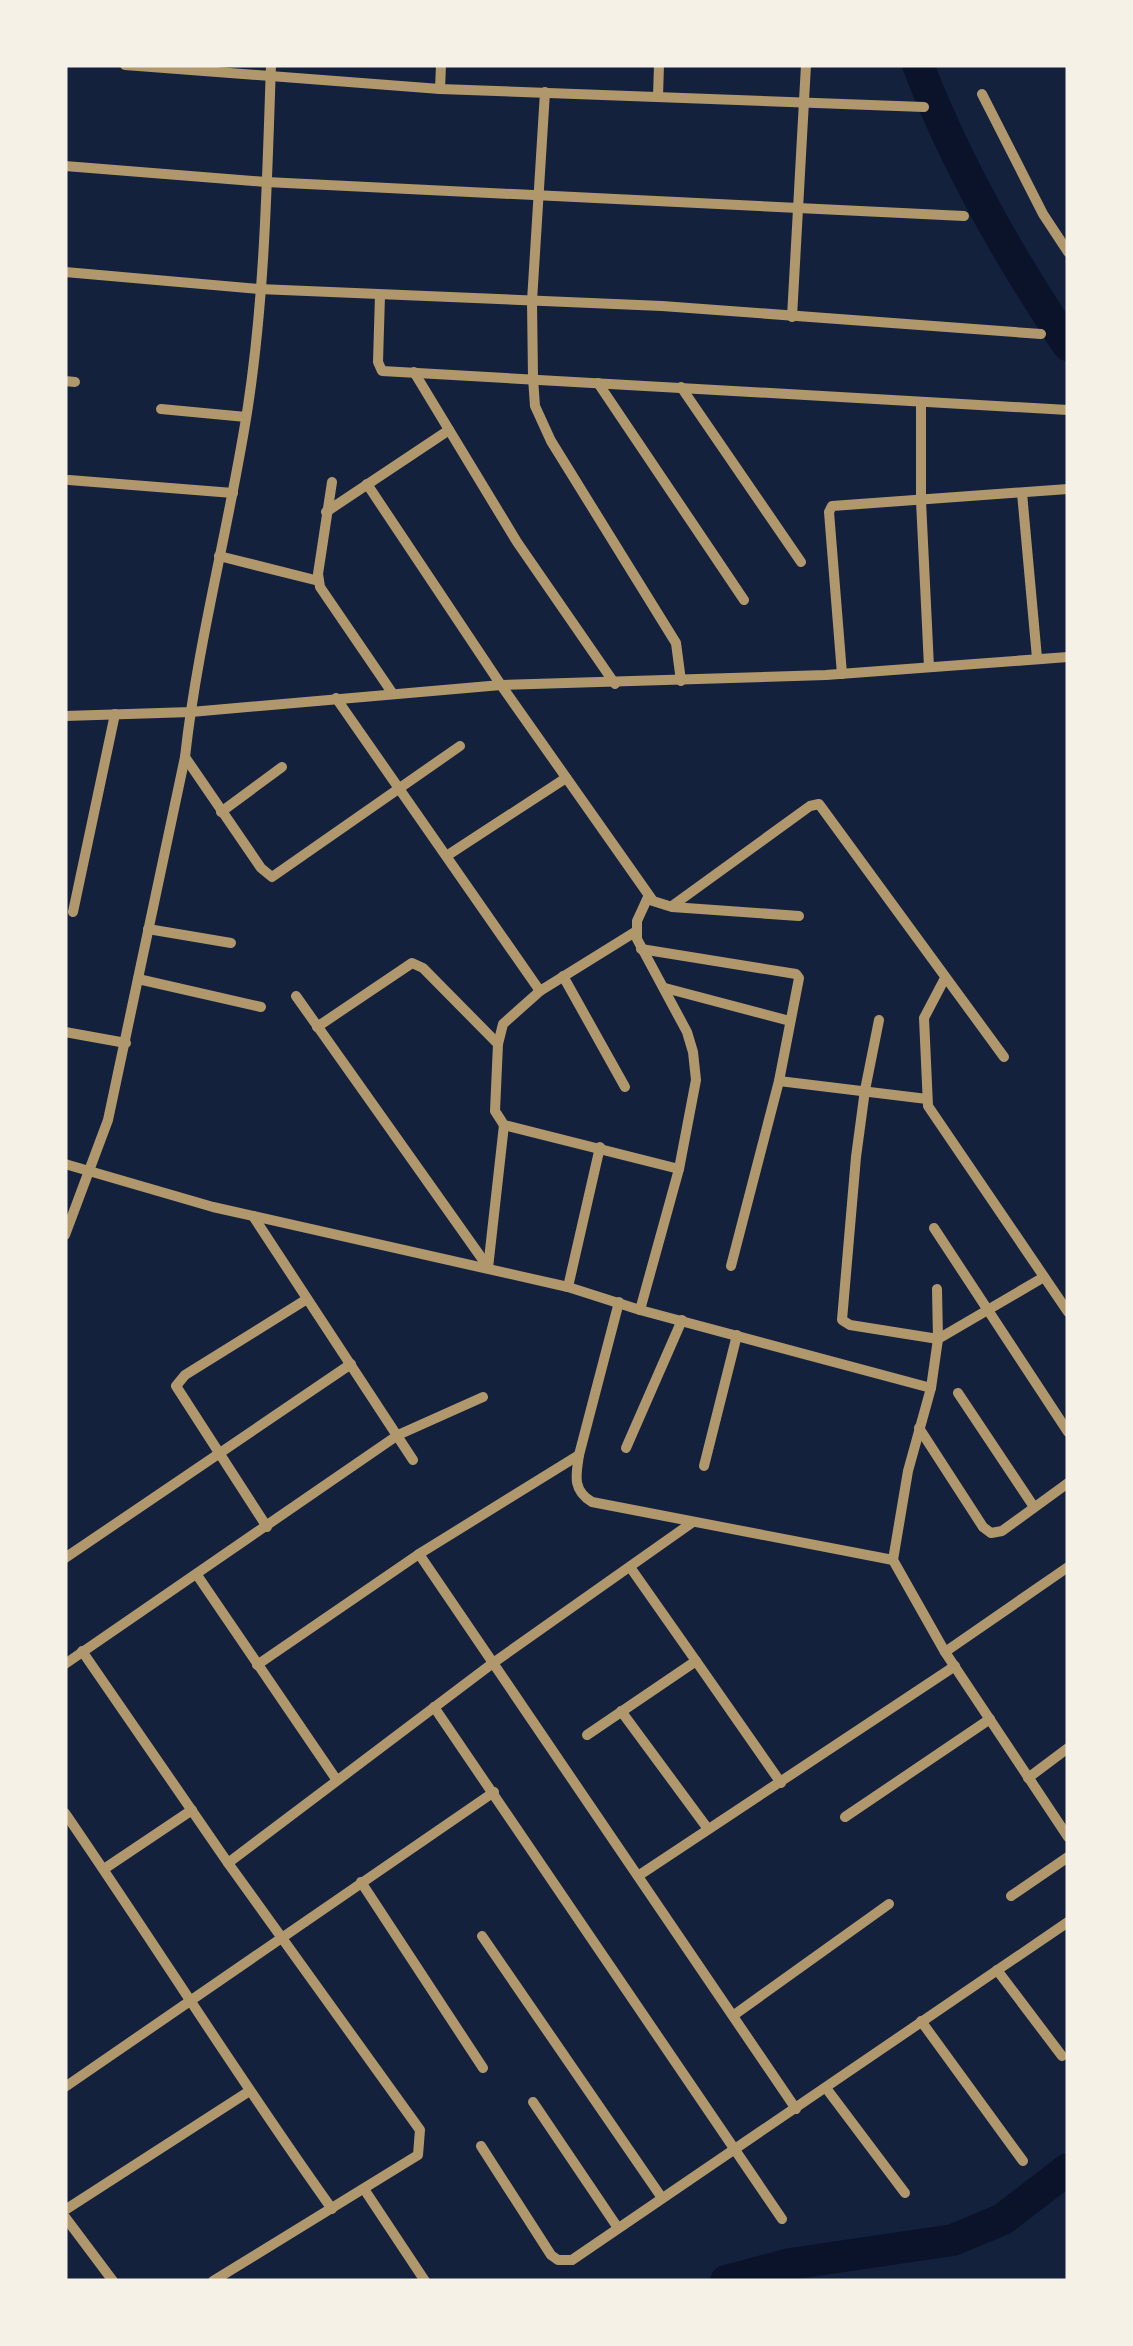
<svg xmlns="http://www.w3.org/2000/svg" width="1133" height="2346" viewBox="0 0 1133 2346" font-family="'Sofia Sans Condensed',sans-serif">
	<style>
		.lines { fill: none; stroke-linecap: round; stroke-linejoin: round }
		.river { stroke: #0b132b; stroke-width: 32 }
		.minor { stroke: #b1986c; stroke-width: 10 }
	</style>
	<rect width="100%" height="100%" fill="#14213d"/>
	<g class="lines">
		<g class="river">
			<path d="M 918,65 C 956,164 1009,257 1068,345"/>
			<polyline points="726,2281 790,2264 953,2240 1003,2219 1068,2169"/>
		</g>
		<g class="minor">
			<polyline points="125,65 440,89 924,107"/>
			<polyline points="440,89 441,65"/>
			<polyline points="545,92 532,301 533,378 535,406 551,441 676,643 681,681"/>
			<polyline points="982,94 1043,214 1068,252"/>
			<polyline points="658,96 659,65"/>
			<polyline points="65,166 266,182 964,216"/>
			<polyline points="65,272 259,289 662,306 1041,334"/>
			<polyline points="380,295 378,362 382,371 1068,410"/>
			<polyline points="792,317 806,65"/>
			<polyline points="414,372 517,542 615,684"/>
			<polyline points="65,381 75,382"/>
			<polyline points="598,383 744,600"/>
			<polyline points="681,387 801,562"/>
			<polyline points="921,403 921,501 929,667"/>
			<polyline points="161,409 246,417"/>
			<polyline points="69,480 233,493"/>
			<polyline points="332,482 318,574 320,587 393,694"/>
			<polyline points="367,484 501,685 653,901 672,907 799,916"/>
			<polyline points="1022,493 1037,658"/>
			<polyline points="326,512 449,430"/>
			<polyline points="219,556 319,581"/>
			<polyline points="842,674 829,512 832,506 1068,489"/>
			<polyline points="336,698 540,991"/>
			<polyline points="65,716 191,712 501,685 826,675 1068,657"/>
			<polyline points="185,757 261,868 272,877 460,746"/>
			<polyline points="221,812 282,767"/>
			<polyline points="448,855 566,778"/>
			<polyline points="672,906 810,806 819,804 1004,1057"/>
			<polyline points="73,912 115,714"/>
			<polyline points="148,929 231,943"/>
			<polyline points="635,932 540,991 503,1024 498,1044 495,1111 504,1125 679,1169"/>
			<polyline points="641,949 796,974 799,978 779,1081 731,1266"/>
			<polyline points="563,976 625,1087"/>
			<polyline points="945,978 924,1018 928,1106 1068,1312"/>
			<polyline points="138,979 261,1007"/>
			<polyline points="665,988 790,1021"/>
			<polyline points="296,996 488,1267"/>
			<polyline points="879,1020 865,1090 856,1157 842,1320 850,1325 938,1339 1044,1277"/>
			<polyline points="317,1027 412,963 423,968 498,1044"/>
			<polyline points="65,1032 126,1043"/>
			<polyline points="779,1081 927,1099"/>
			<polyline points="65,1164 213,1207 568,1287 640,1310 931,1388"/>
			<polyline points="253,1216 413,1460"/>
			<polyline points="934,1228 1068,1432"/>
			<path d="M 65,1235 L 108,1120 L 185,757 C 198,639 230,524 248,406 C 265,294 267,178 271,65"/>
			<polyline points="488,1268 504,1125"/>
			<polyline points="568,1287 600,1147"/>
			<polyline points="937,1289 938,1339 931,1388 908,1471 893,1560 945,1652 1068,1837"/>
			<path d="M 619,1302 L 579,1455 C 576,1475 572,1490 592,1502 L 893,1560"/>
			<polyline points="640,1310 679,1169 696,1080 693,1052 687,1032 637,939 637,921 648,897"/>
			<polyline points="958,1393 1034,1507"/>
			<polyline points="919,1428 983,1527 991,1533 1002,1531 1068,1483"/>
			<polyline points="626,1448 682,1320"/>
			<polyline points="704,1466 737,1335"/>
			<polyline points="267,1527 176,1386 185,1375 307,1299"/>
			<polyline points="419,1554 579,1455"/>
			<polyline points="65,1558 351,1364"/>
			<polyline points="197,1575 336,1779"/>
			<polyline points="82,1651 228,1863 420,2130 418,2155 213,2281"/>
			<polyline points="945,1652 1068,1567"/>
			<polyline points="696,1661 781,1783"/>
			<polyline points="65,1664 398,1435 483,1397"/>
			<polyline points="257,1665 419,1554 796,2109"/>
			<polyline points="434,1707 782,2219"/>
			<polyline points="621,1711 708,1829"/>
			<polyline points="587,1735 696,1661 630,1567"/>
			<polyline points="1028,1778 1068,1748"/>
			<path d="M 65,1813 C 155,1944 239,2079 332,2209"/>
			<polyline points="845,1817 990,1719"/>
			<polyline points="228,1863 493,1663 693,1522"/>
			<polyline points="104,1869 192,1810"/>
			<polyline points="638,1876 955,1666"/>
			<polyline points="361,1882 483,2068"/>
			<polyline points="1011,1896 1068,1857"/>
			<polyline points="482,1936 662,2198"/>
			<polyline points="997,1970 1062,2056"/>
			<polyline points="734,2015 889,1904"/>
			<polyline points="921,2021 1023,2161"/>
			<polyline points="65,2087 494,1792"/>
			<polyline points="826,2088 905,2193"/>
			<polyline points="533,2102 618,2228"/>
			<polyline points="481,2146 551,2255 558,2260 572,2260 1068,1922"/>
			<polyline points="364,2189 425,2281"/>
			<polyline points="65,2210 248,2092"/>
			<polyline points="65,2217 113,2281"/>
		</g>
	</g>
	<rect width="1133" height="2346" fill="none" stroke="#f6f1e7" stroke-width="135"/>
</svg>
